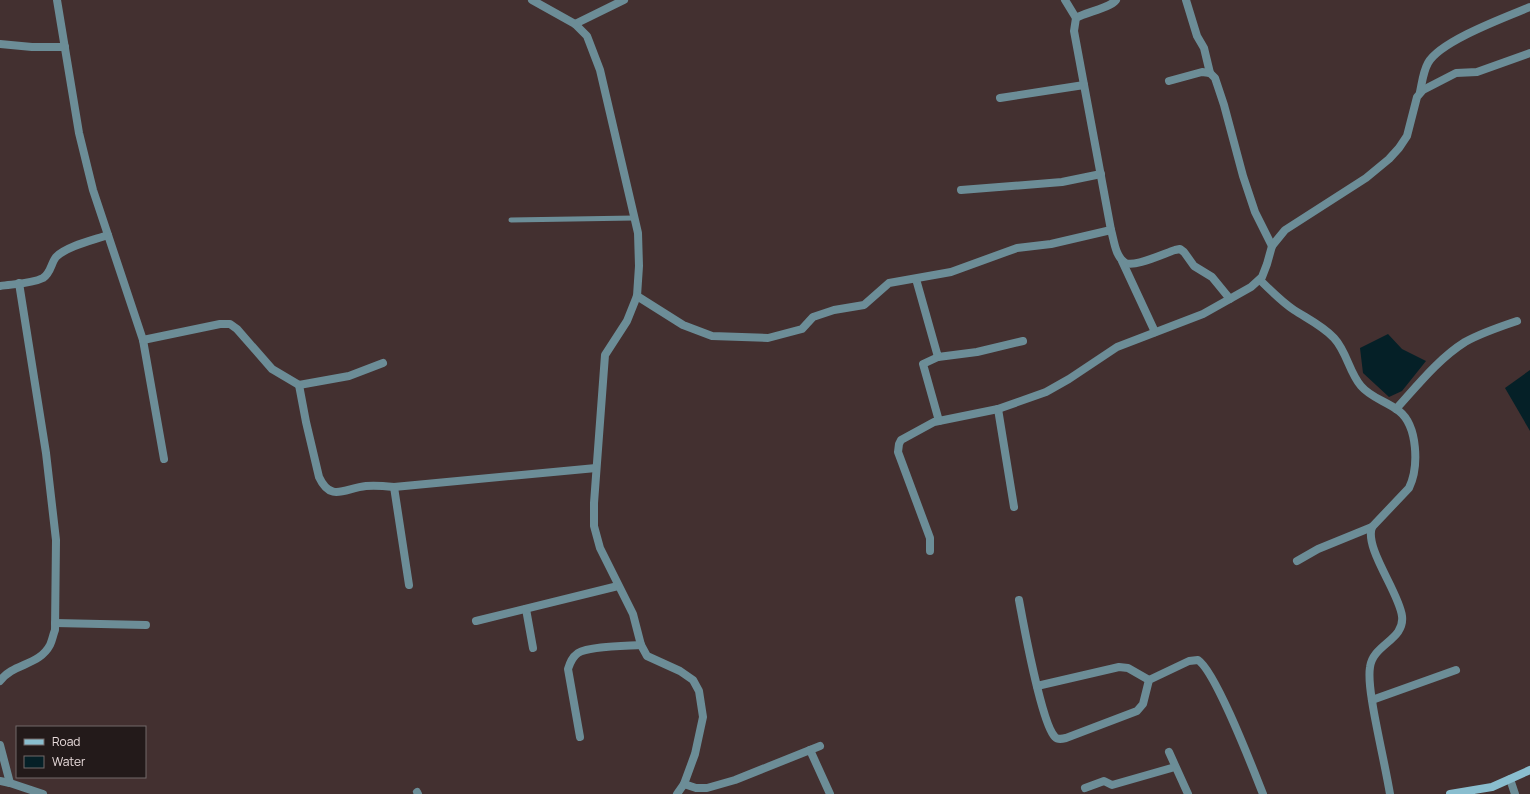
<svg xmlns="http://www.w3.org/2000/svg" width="1530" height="794" viewBox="0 0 1530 794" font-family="Manrope,sans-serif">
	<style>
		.water { fill: #052027 }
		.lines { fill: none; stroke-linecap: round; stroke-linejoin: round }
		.lane { stroke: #6c8d97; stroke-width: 5 }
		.street { stroke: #6c8d97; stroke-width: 8 }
		.secondary { stroke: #8abecf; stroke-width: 8 }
	</style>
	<rect width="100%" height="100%" fill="#433030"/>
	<g class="water">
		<polygon points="1388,334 1402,349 1426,361 1402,391 1389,397 1363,373 1360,348"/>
		<polygon points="1530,370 1530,431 1505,388"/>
	</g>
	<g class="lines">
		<polyline class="lane" points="511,220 634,218"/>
		<g class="street">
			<polyline points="57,0 79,133 93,190 143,340 164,459"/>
			<polyline points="532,0 575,24 587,36 600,70 638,233 639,266 637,296 627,321 605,355 594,503 594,526 600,548 633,614 641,645 647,656 680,671 693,680 699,691 703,717 695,754 684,784 677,794"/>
			<polyline points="1065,0 1076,18"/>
			<path d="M 1116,0 C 1110,8 1086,12 1076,18 L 1074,31 L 1111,230 C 1114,240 1115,255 1124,262 C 1132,269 1165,253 1175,250 L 1180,249 L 1184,252 L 1194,266 L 1212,277 L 1230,299"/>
			<polyline points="1186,0 1197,36 1204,48 1210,73"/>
			<polyline points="575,24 624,0"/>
			<polyline points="0,44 32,47 65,47"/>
			<polyline points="1169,81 1202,72 1210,73 1215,78 1224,105 1243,176 1255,212 1272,246"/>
			<path d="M 1420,92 C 1422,83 1423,72 1428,63 C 1440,41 1506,17 1530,7"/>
			<polyline points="1000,98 1084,85"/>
			<polyline points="961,190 1062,182 1101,174"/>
			<polyline points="1122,261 1155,332"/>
			<polyline points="916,279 938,357 977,352 1023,341"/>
			<path d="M 1260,280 C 1271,291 1282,302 1294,310 C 1308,319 1323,326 1334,338 C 1347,352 1349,372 1361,386 C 1371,398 1386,401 1399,411 C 1418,426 1419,467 1409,488 L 1372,527 C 1364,548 1399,592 1402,616 C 1405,640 1373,644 1370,667 C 1368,680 1371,694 1373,707 C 1378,736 1385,765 1390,794"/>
			<path d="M 0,286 C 13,284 31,284 43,278 C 51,273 51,263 56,257 C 67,246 94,240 108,235"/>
			<polyline points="637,296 683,325 712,336 768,338 802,329 813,317 834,310 864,305 889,283 951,272 1017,248 1051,244 1111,230"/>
			<path d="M 143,340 L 220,324 L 230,324 L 237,329 L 272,369 L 299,385 L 306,422 L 319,477 C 331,503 345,488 366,486 C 375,485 385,486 394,487 L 596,468"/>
			<polyline points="938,357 923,364 939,421"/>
			<polyline points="299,385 349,376 383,363"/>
			<polyline points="998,409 1014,507"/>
			<path d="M 1396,409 C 1417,386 1438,359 1465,342 C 1481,333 1499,327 1517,321"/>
			<polyline points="394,487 409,585"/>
			<polyline points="930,551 930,538 898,452 899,444 901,440 934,422 998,409 1046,392 1069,379 1117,347 1203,314 1251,287 1262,277 1267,264 1272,246 1285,230 1366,178 1389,159 1399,148 1407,136 1417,97 1423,90 1456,73 1477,72 1530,53"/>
			<polyline points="1297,561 1318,549 1372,527"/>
			<path d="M 1019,600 C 1023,622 1042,725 1055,737 C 1058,740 1062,739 1066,738 L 1137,711 L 1143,704 L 1149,680 L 1189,661 L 1198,660 C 1216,672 1253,769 1263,794"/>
			<polyline points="526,609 533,648"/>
			<polyline points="476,621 618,586"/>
			<polyline points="55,623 146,625"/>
			<path d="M 0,681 C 13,663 39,666 50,645 C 52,641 53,635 55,630 L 56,540 L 46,453 L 19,283"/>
			<polyline points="1037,686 1119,667 1128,668 1149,680"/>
			<polyline points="1372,700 1456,670"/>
			<path d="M 580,737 L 568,669 C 570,663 572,657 578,653 C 589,646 626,646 641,645"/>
			<polyline points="0,745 10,783"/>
			<polyline points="810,750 830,794"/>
			<polyline points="1169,752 1188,794"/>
			<polyline points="1510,779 1515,794"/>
			<polyline points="0,781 10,783 43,794"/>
			<polyline points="684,784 696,788 707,788 735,780 820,746"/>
			<polyline points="1085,788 1104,781 1112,785 1175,767"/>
			<polyline points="417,792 418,794"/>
		</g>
		<polyline class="secondary" points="1450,794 1492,787 1530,770"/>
	</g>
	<rect x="16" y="726" width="130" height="52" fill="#231a1a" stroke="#726868"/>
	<rect x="24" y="739" width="20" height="6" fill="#8abecf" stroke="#726868"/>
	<text x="52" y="746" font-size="12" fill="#e9dcdc">Road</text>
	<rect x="24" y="756" width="20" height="12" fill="#052027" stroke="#726868"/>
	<text x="52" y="766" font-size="12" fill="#e9dcdc">Water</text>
</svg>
